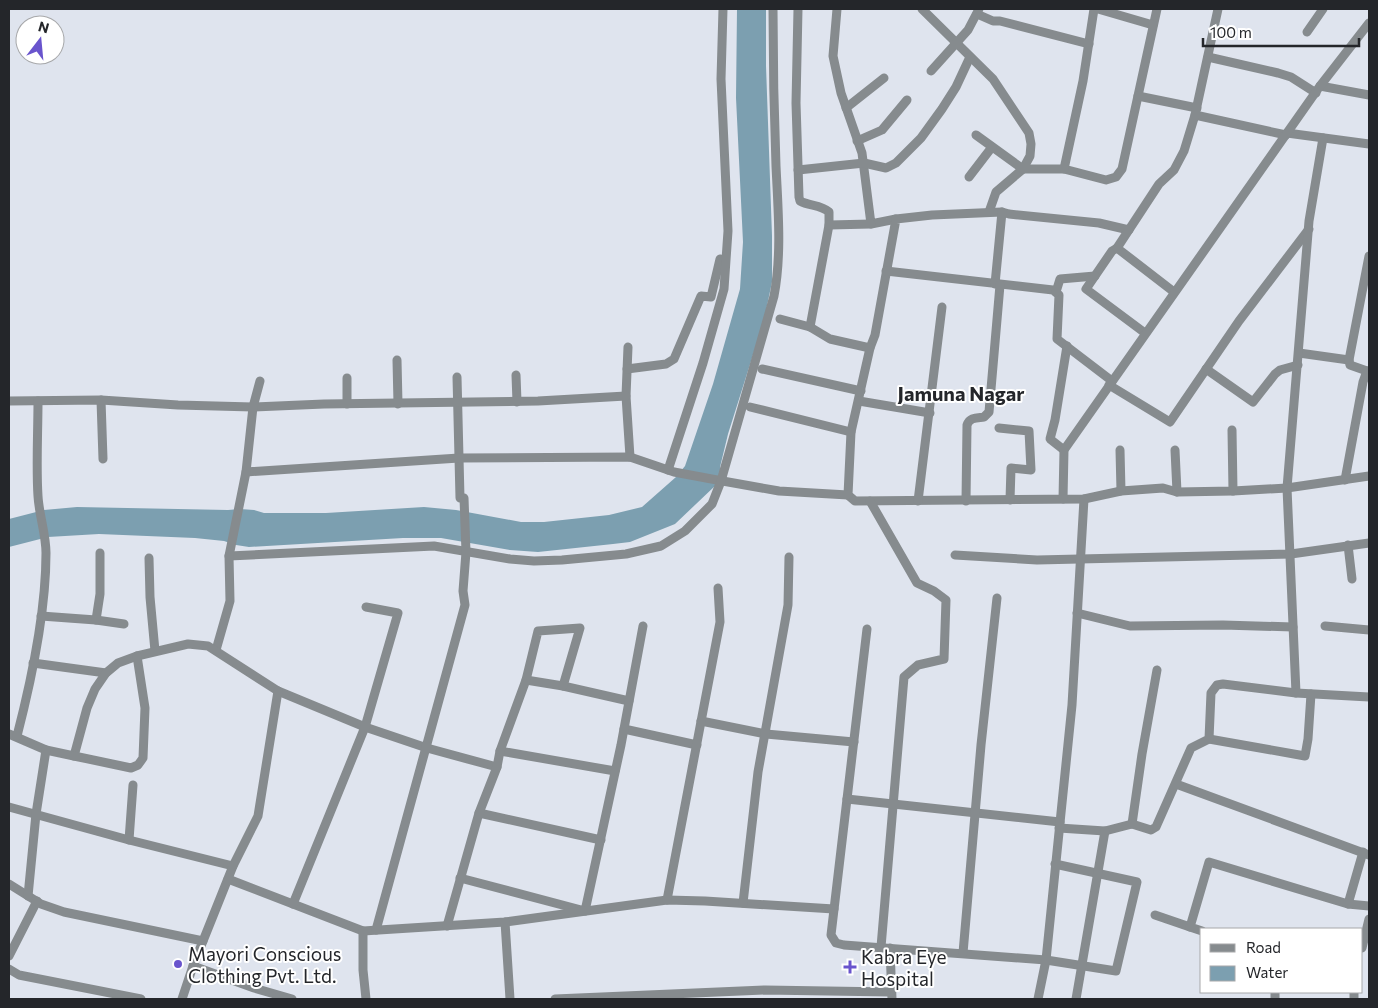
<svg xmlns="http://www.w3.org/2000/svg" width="1378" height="1008" viewBox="0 0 1378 1008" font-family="Commissioner,sans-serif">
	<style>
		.water { fill: #7c9fb0 }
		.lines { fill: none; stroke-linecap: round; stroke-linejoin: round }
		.street { stroke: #868b8e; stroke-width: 9 }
		.poi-dot { fill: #6954cd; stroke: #fff; stroke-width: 2 }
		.labels { text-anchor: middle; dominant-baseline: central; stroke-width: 4; stroke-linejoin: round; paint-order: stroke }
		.poi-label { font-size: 19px; fill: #24262a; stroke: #fff; text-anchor: start }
		.neighbourhood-label { font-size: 20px; font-weight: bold; fill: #24262a; stroke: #fff }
	</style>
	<rect width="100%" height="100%" fill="#dfe4ee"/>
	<polygon class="water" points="737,9 766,9 766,66 772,236 772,282 764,320 728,434 720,467 720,476 716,485 675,524 630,542 613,544 538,552 510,550 441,538 403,538 249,547 236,545 224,541 195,538 99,534 48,537 9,547 9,519 44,510 77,507 228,510 240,509 254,510 264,513 326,513 424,507 456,510 521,522 544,522 609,515 642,507 676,477 685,466 713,384 740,289 743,242 736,98"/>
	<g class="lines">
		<g class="street">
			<path d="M 798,9 L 796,103 L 799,197 L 800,201 C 809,206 821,205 829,212 L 829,225 L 810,327"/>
			<polyline points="837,9 833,56 841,93 862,153 871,224 896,219"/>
			<polyline points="922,9 993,79 1029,133 1031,144 1030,156 1023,169 996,192 989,212"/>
			<polyline points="1094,9 1083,81 1064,169 1106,180 1116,177 1122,169 1157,9"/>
			<polyline points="1098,9 1153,25"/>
			<polyline points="977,14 993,21 1000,21 1089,44"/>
			<polyline points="1307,32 1323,9"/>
			<polyline points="1208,57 1278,73 1291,77 1316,93"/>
			<polyline points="931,71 968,30 979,9"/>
			<polyline points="1320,86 1369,95"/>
			<polyline points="1138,96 1197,108"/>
			<polyline points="846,108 884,78"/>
			<polyline points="1195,115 1286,135"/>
			<polyline points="1287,133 1369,144"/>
			<polyline points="976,135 1023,169 1064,169"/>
			<polyline points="857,141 882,130 907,100"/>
			<polyline points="798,170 864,163 886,168 896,163 921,138 942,109 956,87 970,57"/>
			<polyline points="969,177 992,147"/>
			<polyline points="829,225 871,224"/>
			<polyline points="1129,230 1099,223 1009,214 1002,212 932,215 896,219 875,335 870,348 851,432 848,495 855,501 1084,499 1121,491 1163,488 1177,492 1233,491 1287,488 1369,476"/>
			<polyline points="1117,248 1112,251 1086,289 1145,333"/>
			<polyline points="886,271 1053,290 1059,295 1057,339 1112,381"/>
			<polyline points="995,284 1002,212"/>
			<polyline points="1056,292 1060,279 1095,276"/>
			<polyline points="1174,292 1117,248 1159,184 1174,170 1184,151 1195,115 1218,9"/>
			<polyline points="780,319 810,327 830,339 870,348"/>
			<polyline points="628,347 626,396 630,457"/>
			<polyline points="1299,353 1349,360"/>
			<polyline points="397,360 398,404"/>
			<polyline points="627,369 666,364 674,359 701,296 711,297 720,259"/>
			<polyline points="762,369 861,391"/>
			<polyline points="1206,369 1253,402 1275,374 1280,370 1298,365"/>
			<polyline points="1367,371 1350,365 1349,360 1369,256"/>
			<polyline points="516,375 517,402"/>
			<polyline points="457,377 460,498"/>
			<polyline points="347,378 347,404"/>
			<polyline points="1109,385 1170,422 1239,321 1309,229"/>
			<polyline points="101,400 103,459"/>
			<polyline points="9,401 101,400 178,405 253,407 324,404 538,401 626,396"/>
			<polyline points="859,401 930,413"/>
			<polyline points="750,407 851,432"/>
			<polyline points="999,428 1029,431 1031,470 1011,468 1010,500"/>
			<polyline points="1232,430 1233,491"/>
			<polyline points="1064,450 1050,439 1055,420 1067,346"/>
			<polyline points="1120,450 1121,491"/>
			<polyline points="1175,450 1177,492"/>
			<polyline points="668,470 703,363 724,289 728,231 721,79 723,9"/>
			<polyline points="246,472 459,458 630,457 674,472 717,480 779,491 848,495"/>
			<polyline points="1345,480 1363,382 1367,371 1369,371"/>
			<polyline points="1063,499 1064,450 1320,86 1369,23"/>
			<polyline points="870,501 917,583 934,591 946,600 944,659 918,665 904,677 881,947"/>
			<polyline points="918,501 942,307"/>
			<path d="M 966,501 L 967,425 C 970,417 977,418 984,417 L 989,412 L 1000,285"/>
			<polyline points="1348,545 1352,579"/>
			<polyline points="955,555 1037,560 1291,554 1369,543"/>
			<path d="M 229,556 L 434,546 L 510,559 L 534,561 L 562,560 L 626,554 L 661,546 L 685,531 L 712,504 L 721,481 L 774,296 C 782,254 778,209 776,166 C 774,114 773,61 773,9"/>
			<polyline points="149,558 150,597 155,651"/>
			<polyline points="1077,613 1130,626 1223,625 1293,627"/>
			<polyline points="41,616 96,620 124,624"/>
			<polyline points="96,620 100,594 100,553"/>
			<polyline points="1325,626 1369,630"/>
			<polyline points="867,629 831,935 836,943 844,945 1046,960 1116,971 1137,882 1055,864"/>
			<polyline points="216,650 230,601 229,556 246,472 253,407 260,381"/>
			<polyline points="33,663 106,673"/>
			<polyline points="526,680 563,686 629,701"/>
			<polyline points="1296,693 1287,488 1309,221 1323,138"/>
			<polyline points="701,721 766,734 854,742"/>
			<polyline points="624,729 697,745"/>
			<polyline points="9,734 46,750 74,756 87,708 95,689 106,673 118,663 137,656 188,644 208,646 278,691 365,727 427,748 497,767"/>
			<path d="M 17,736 C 32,678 46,613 46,553 C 46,534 39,515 38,496 C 36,465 38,433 38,401"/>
			<polyline points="1209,739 1305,756 1308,739 1311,694"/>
			<polyline points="500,751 615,771"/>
			<polyline points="74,756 131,768 138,765 143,758 145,708 137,656"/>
			<polyline points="1176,784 1369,855"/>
			<polyline points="847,799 1060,822"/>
			<polyline points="9,807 129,840 233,866"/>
			<polyline points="479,813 601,840"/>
			<polyline points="1132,824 1142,754 1157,670"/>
			<polyline points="1059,828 1105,831 1132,824 1151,830 1156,827 1191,748 1209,739 1211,693 1217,685 1223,684 1296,693 1369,697"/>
			<polyline points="129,840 133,785"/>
			<polyline points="460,878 585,911 621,745 643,626"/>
			<polyline points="228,879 363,931 505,922 667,900 705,901 834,909"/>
			<polyline points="9,884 41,904 64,912 203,941"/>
			<polyline points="28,896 36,814 46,750"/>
			<polyline points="667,900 720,622 718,588"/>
			<polyline points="743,903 758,772 788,605 789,557"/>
			<polyline points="293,904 365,727 398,613 366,607"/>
			<polyline points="1348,904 1363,852"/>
			<polyline points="1155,915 1190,927"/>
			<polyline points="505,922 510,999"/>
			<polyline points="447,926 479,813 497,767 500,751 526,680 538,631 580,628 563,686"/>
			<polyline points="376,930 465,605 463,591 466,552 464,498"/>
			<polyline points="363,931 363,970 366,999"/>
			<polyline points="1202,931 1190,927 1209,862 1348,904 1369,906"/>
			<polyline points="890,948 892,999"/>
			<polyline points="1362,948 1369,919"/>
			<polyline points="963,953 981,745 997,598"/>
			<polyline points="9,956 37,901"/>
			<polyline points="193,966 254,988 292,999"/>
			<polyline points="9,969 19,975 141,999"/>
			<polyline points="182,999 193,966 233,866 258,816 278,691"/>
			<polyline points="555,999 765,990 891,992"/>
			<polyline points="1038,999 1046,960 1072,705 1084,499"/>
			<polyline points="1076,999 1105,831"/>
			<polyline points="1275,999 1275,992"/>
			<polyline points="1354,999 1354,992"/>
		</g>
	</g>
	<g class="poi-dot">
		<circle cx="178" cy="964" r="5"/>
		<path d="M847.5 959.5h5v5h5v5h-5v5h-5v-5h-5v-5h5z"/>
	</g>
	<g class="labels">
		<g class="poi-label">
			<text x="188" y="953">Mayori Conscious<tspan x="188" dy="22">Clothing Pvt. Ltd.</tspan></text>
			<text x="861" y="956">Kabra Eye<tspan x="861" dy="22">Hospital</tspan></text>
		</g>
		<g class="neighbourhood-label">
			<text x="961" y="393">Jamuna Nagar</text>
		</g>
	</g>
	<rect width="1378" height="1008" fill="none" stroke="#24262a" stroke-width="20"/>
	<rect x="1200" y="928" width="162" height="65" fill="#ffffff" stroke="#a7a8aa"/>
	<rect x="1210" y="944" width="25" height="8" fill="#868b8e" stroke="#a7a8aa"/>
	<text x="1246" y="953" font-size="15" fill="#24262a">Road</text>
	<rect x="1210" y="966" width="25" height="15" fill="#7c9fb0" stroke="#a7a8aa"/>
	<text x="1246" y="978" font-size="15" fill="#24262a">Water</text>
	<g transform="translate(40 40) rotate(16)"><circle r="24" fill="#ffffff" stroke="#a7a8aa"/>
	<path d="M0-4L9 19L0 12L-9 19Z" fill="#6954cd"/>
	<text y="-8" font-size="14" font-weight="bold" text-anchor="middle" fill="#24262a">N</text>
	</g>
	<path d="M1203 38v8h156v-8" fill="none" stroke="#24262a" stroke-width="2.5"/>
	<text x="1210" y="38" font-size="15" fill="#24262a" stroke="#ffffff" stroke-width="4" paint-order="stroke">100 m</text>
</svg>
